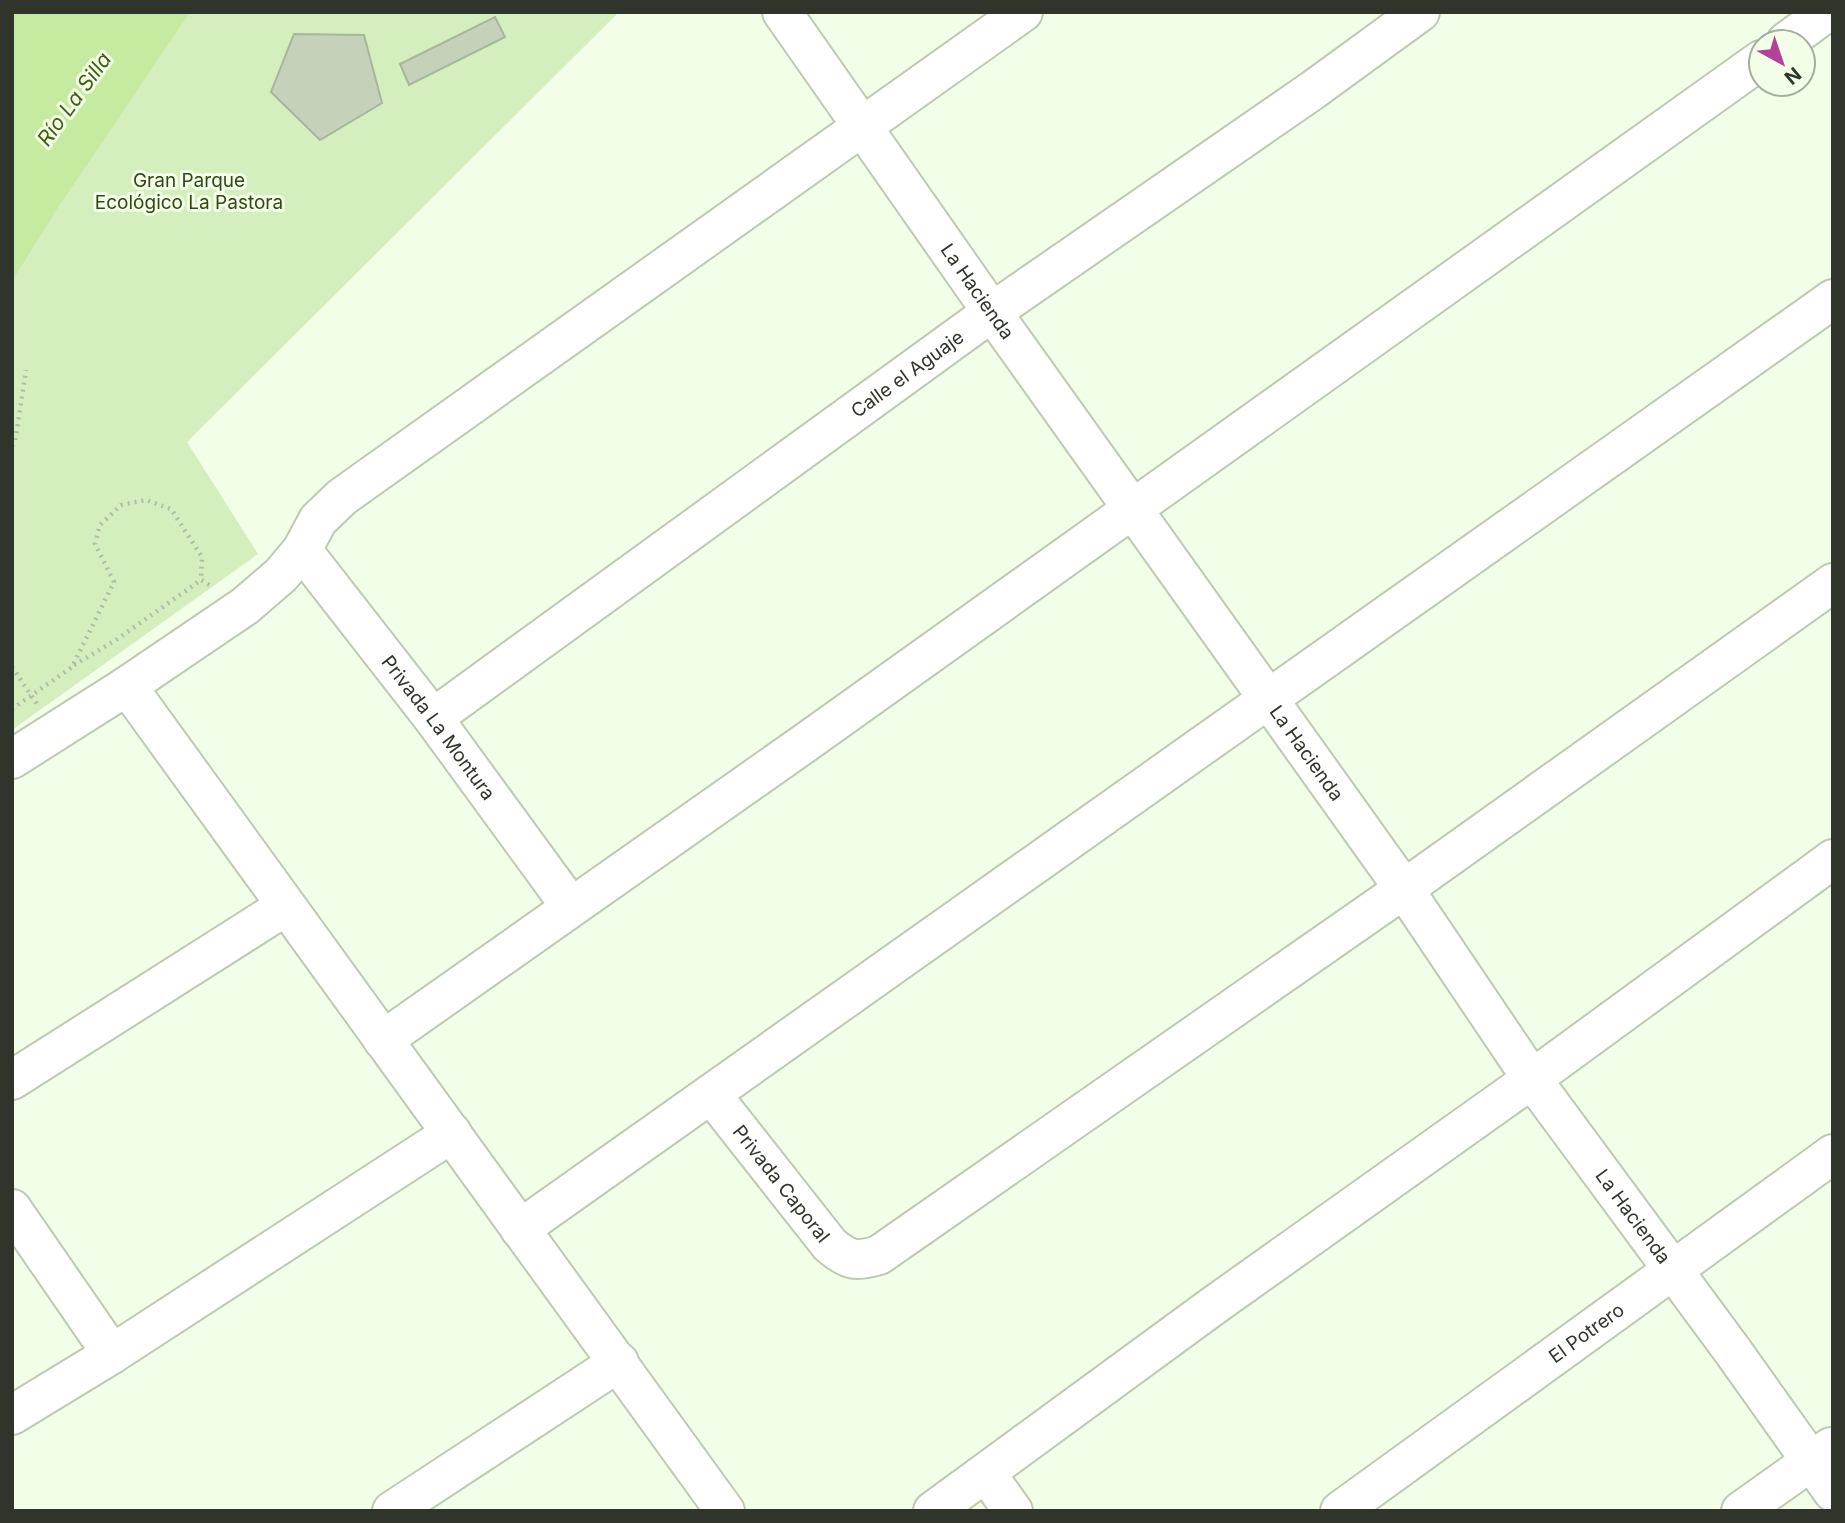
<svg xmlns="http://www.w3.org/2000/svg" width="1845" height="1523" viewBox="0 0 1845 1523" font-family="Inter,sans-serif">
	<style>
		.park { fill: #d5eebd }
		.water { fill: #c6eba0 }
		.building { fill: #c5d2b9; stroke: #a8b59c; stroke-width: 2 }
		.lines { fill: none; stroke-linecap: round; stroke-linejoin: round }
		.minor-casing { stroke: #bdcab1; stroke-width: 42 }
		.path { stroke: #b3bcaa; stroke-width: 4.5; stroke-dasharray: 2 5; stroke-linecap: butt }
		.minor { stroke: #fff; stroke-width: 38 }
		.labels { text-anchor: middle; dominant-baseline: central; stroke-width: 6; stroke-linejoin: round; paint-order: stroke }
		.park-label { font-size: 19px; fill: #324814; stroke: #f3fee9 }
		.street-label { font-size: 19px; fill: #2f352a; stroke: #f3fee9 }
		.water-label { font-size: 21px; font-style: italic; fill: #3f5e10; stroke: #f3fee9 }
	</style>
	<rect width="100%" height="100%" fill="#f3fee9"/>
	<polygon class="park" points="12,12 619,12 187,442 258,554 12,730"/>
	<polygon class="water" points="12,12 190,12 59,206 12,281"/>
	<g class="building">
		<polygon points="495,17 505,37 409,85 400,64"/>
		<polygon points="294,34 364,35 382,103 320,140 271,92"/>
	</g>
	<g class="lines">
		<g class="minor-casing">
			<g id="minor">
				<path id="s1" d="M 782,12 L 992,312 L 1404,889 L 1532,1079 L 1732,1350 L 1833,1492"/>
				<polyline points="1786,42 1827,12"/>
				<path id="s2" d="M 302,550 L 433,718 L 571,907"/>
				<polyline points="127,686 725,1511"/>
				<path id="s3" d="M 433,718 L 992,312 L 1313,90 L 1420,12"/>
				<polyline points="12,759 127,686 245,606 281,575 302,550 318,520 342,497 1023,12"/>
				<polyline points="383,1040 805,743 1761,60"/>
				<polyline points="12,1080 286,906"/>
				<path id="s4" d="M 711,1094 L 830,1245 C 849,1261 856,1262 879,1255 L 1404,889 L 1833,583"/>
				<polyline points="12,1209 112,1354"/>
				<polyline points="520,1229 1833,299"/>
				<polyline points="12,1415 112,1354 452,1133"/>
				<polyline points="986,1473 1013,1511"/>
				<polyline points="392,1511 619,1362"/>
				<polyline points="933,1511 1213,1306 1532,1079 1833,859"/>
				<path id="s5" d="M 1340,1511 L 1833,1154"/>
				<polyline points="1741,1511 1831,1447"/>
			</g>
		</g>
		<g class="path">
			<polyline points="12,446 15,442 26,370"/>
			<polyline points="74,665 116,640 201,580"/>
			<polyline points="12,667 37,704"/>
			<polyline points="12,709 72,667 114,582 95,544 100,525 121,505 146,500 171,509 202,557 201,580 213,587"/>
		</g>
		<use href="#minor" class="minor"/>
	</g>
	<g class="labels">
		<g class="park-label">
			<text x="189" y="180">Gran Parque<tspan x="189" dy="22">Ecológico La Pastora</tspan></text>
		</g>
		<g class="street-label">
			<text stroke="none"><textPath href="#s1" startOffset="341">La Hacienda</textPath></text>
			<text stroke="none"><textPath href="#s3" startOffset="586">Calle el Aguaje</textPath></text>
			<text stroke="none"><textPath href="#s2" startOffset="224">Privada La Montura</textPath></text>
			<text stroke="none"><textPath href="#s1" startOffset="908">La Hacienda</textPath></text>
			<text stroke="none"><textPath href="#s4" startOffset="114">Privada Caporal</textPath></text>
			<text stroke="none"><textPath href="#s1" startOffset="1475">La Hacienda</textPath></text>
			<text stroke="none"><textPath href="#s5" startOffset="304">El Potrero</textPath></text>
		</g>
		<g class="water-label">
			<text transform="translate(74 99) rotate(-54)">Río La Silla</text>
		</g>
	</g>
	<rect width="1845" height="1523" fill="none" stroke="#2f352a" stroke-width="28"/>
	<g transform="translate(1782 63) rotate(140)"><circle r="33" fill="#f3fee9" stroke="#a5ae9d" stroke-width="2"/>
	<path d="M0-5L12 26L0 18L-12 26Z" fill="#b64198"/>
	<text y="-10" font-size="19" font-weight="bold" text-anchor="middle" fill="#2f352a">N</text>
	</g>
</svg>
